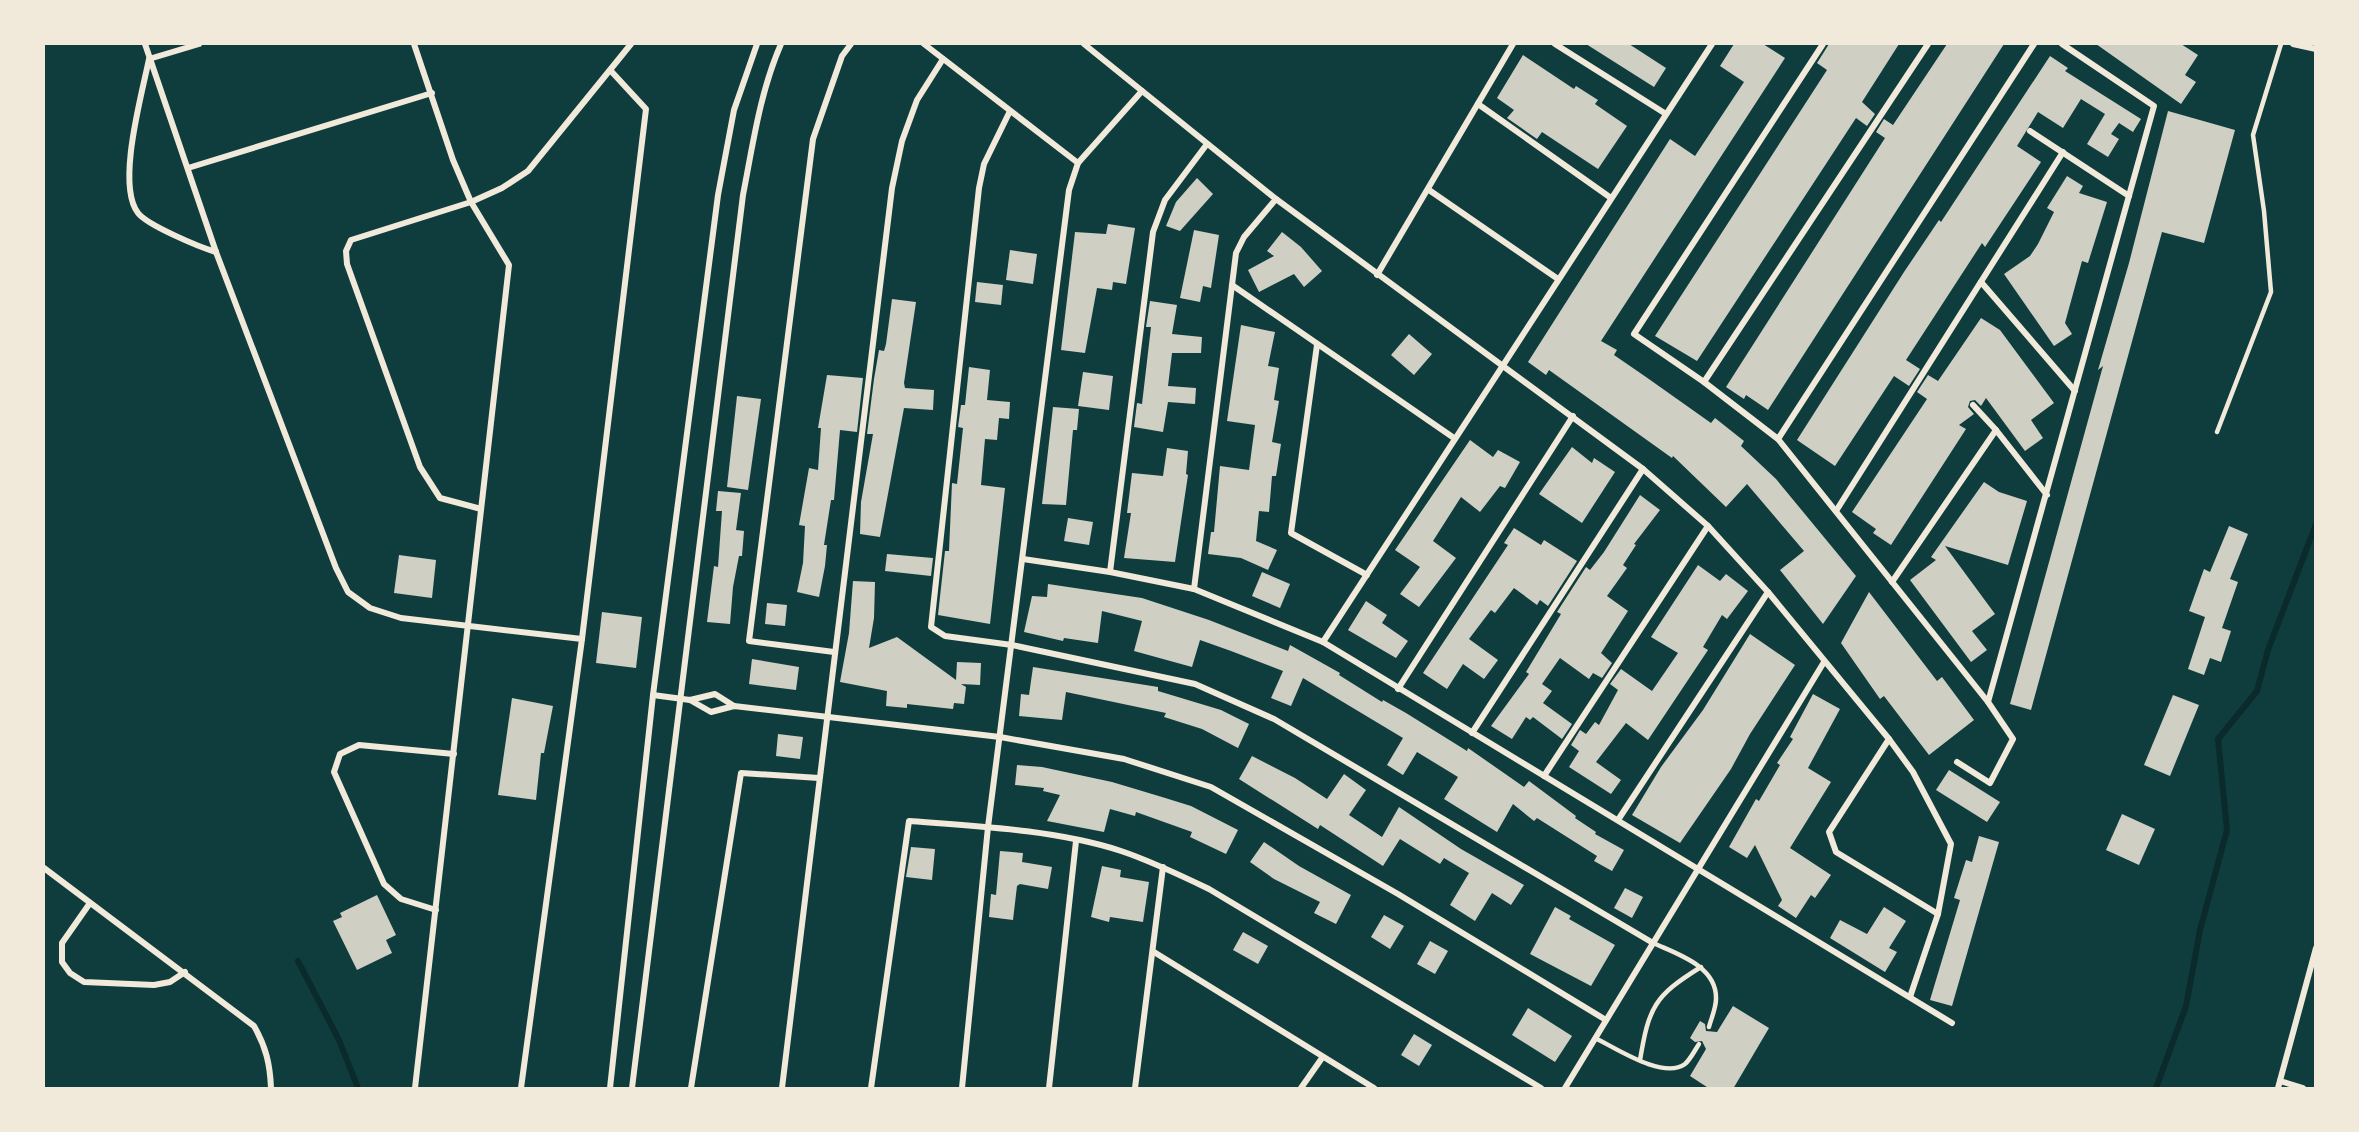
<svg xmlns="http://www.w3.org/2000/svg" width="2359" height="1132" viewBox="0 0 2359 1132" font-family="Cabin,sans-serif">
	<style>
		.lines { fill: none; stroke-linecap: round; stroke-linejoin: round }
		.stream { stroke: #0a2a2b; stroke-width: 6 }
		.building { fill: #cfcfc3 }
		.service { stroke: #f1e9da; stroke-width: 4.5 }
		.minor { stroke: #f1e9da; stroke-width: 6 }
	</style>
	<rect width="100%" height="100%" fill="#0f3d3e"/>
	<g class="lines">
		<g class="stream">
			<polyline points="298,961 339,1040 358,1088"/>
			<polyline points="2156,1088 2186,1006 2200,930 2227,830 2218,739 2257,691 2268,650 2316,524"/>
		</g>
	</g>
	<g class="building">
		<polygon points="1586,44 1629,44 1666,68 1654,87"/>
		<polygon points="1734,44 1763,44 1785,58 1601,341 1617,350 1614,355 1646,377 1711,423 1715,418 1744,441 1741,446 1776,479 1856,576 1823,624 1780,570 1804,551 1747,484 1726,507 1673,456 1672,458 1549,370 1546,375 1528,362 1670,139 1695,156 1744,82 1720,66"/>
		<polygon points="1829,44 1899,44 1862,102 1875,114 1867,126 1856,118 1697,361 1655,336 1827,70 1817,63"/>
		<polygon points="1947,44 2004,44 1768,410 1746,395 1744,399 1726,387 1885,138 1876,132 1884,119 1893,125"/>
		<polygon points="2096,44 2181,44 2198,55 2185,75 2196,82 2181,104"/>
		<polygon points="1523,55 1574,89 1576,86 1598,100 1595,104 1627,126 1598,169 1542,132 1537,139 1507,118 1514,110 1497,98"/>
		<polygon points="2050,56 2068,68 2065,71 2141,119 2133,132 2119,123 2111,134 2119,139 2108,157 2087,144 2105,114 2081,99 2063,128 2038,112 2017,146 2041,162 1985,247 1982,243 1906,360 1920,369 1909,386 1894,376 1835,466 1797,440 1904,272 1939,220 1941,222"/>
		<polygon points="2168,111 2235,130 2204,243 2162,232 2031,710 2010,704 2103,366 2098,370 2129,263"/>
		<polygon points="2067,176 2083,186 2079,193 2107,202 2088,263 2082,261 2065,323 2072,334 2054,346 2004,274 2030,256 2038,244 2054,212 2047,208"/>
		<polygon points="1197,178 1213,194 1180,231 1166,226 1176,202"/>
		<polygon points="1108,224 1135,228 1126,284 1113,282 1112,290 1097,288 1085,353 1061,350 1075,232 1106,234"/>
		<polygon points="1194,230 1219,235 1211,288 1203,286 1200,302 1180,298"/>
		<polygon points="1282,232 1301,247 1322,271 1304,287 1294,274 1259,292 1248,270 1274,256 1267,251"/>
		<polygon points="1010,250 1037,254 1033,284 1006,280"/>
		<polygon points="977,282 1003,285 1001,305 975,302"/>
		<polygon points="892,299 916,302 904,383 905,388 934,390 933,410 904,408 880,537 860,534 861,502 873,434 867,434 874,379 879,350 884,351 886,344"/>
		<polygon points="1150,301 1177,305 1172,334 1202,337 1201,353 1172,353 1168,386 1196,388 1195,404 1168,402 1163,432 1134,427 1137,403 1142,404 1151,327 1146,327"/>
		<polygon points="1981,318 2000,330 2054,403 2031,420 2043,438 2025,451 1986,398 1981,406 1975,400 1970,401 1968,407 1974,414 1959,425 1966,429 1891,545 1873,533 1876,529 1852,512 1927,399 1917,392 1928,375 1938,381"/>
		<polygon points="1241,325 1275,332 1268,366 1279,368 1274,400 1279,401 1272,442 1281,444 1276,476 1272,476 1269,512 1259,511 1256,541 1277,550 1268,570 1241,558 1208,554 1211,532 1214,532 1220,466 1249,470 1255,425 1227,421"/>
		<polygon points="1409,334 1432,354 1414,375 1391,355"/>
		<polygon points="969,367 990,370 987,400 1010,402 1009,419 999,418 997,440 985,439 981,485 1005,488 990,624 938,615 945,551 949,551 952,483 957,484 963,428 958,427 961,405 965,405"/>
		<polygon points="1083,372 1113,376 1109,410 1078,406"/>
		<polygon points="827,375 863,378 857,432 840,430 834,500 831,500 824,545 827,545 825,566 819,597 797,592 803,563 805,526 799,525 809,468 818,470 821,428 818,428"/>
		<polygon points="737,396 761,399 748,490 727,487"/>
		<polygon points="1053,407 1079,409 1077,430 1073,430 1066,505 1042,504"/>
		<polygon points="1470,440 1493,457 1498,450 1520,462 1505,488 1500,486 1480,512 1461,497 1433,541 1456,558 1419,607 1400,594 1420,567 1395,550"/>
		<polygon points="1572,447 1592,463 1594,458 1615,472 1582,523 1539,494"/>
		<polygon points="1167,448 1188,451 1186,474 1188,475 1175,562 1124,558 1131,513 1127,513 1132,473 1163,476"/>
		<polygon points="1984,482 1999,492 2027,501 2008,565 1945,546 1995,614 1972,631 1987,650 1971,662 1910,580 1936,560 1931,557"/>
		<polygon points="718,491 741,493 736,530 744,531 742,556 739,556 733,587 730,624 707,622 714,566 718,567 722,511 716,511"/>
		<polygon points="1640,495 1660,510 1634,544 1636,545 1623,565 1627,568 1607,596 1628,611 1601,653 1612,663 1602,678 1593,673 1589,679 1560,658 1542,684 1552,691 1543,703 1572,724 1562,739 1533,717 1530,720 1526,717 1512,739 1491,726 1529,674 1526,672 1561,614 1557,612 1586,567 1590,570 1604,552"/>
		<polygon points="1068,518 1093,522 1089,545 1064,541"/>
		<polygon points="2229,526 2248,534 2230,579 2238,582 2222,628 2231,631 2221,662 2210,658 2204,675 2188,669 2205,617 2189,611 2204,569 2210,572"/>
		<polygon points="1514,528 1541,545 1544,540 1577,561 1548,606 1540,600 1537,605 1514,588 1495,613 1491,610 1469,639 1498,660 1484,679 1463,664 1447,689 1423,673 1508,545 1504,543"/>
		<polygon points="887,554 933,558 931,576 885,571"/>
		<polygon points="399,555 436,560 432,598 394,593"/>
		<polygon points="1698,565 1720,581 1726,574 1748,591 1727,619 1722,615 1703,647 1708,650 1648,740 1626,723 1596,762 1621,780 1611,794 1569,767 1579,751 1571,745 1580,730 1586,734 1595,722 1599,725 1618,690 1610,684 1621,669 1652,691 1678,653 1651,637"/>
		<polygon points="1262,572 1290,584 1280,608 1252,596"/>
		<polygon points="853,581 875,582 874,618 869,648 897,637 956,680 957,662 981,663 980,685 961,684 966,687 964,704 954,703 953,709 907,704 907,708 886,706 887,691 840,682 849,633"/>
		<polygon points="1048,584 1142,598 1209,620 1288,651 1290,645 1340,673 1339,675 1382,702 1383,700 1406,713 1467,751 1468,748 1524,787 1529,781 1576,816 1575,818 1596,832 1595,834 1624,850 1612,871 1594,861 1597,856 1537,818 1534,821 1513,804 1497,832 1444,799 1458,777 1417,752 1403,775 1387,765 1403,738 1303,678 1291,706 1271,698 1283,671 1231,651 1200,640 1192,667 1134,651 1142,621 1102,611 1098,643 1064,638 1063,641 1024,632 1032,596 1047,597"/>
		<polygon points="1869,592 1937,681 1942,677 1974,720 1929,755 1884,696 1880,699 1841,643"/>
		<polygon points="1366,601 1387,615 1382,623 1408,641 1396,658 1348,630"/>
		<polygon points="767,603 787,605 785,626 765,624"/>
		<polygon points="602,612 642,617 636,668 596,663"/>
		<polygon points="1750,634 1795,665 1750,734 1731,769 1680,843 1632,815 1661,767 1703,710"/>
		<polygon points="752,659 799,667 796,690 749,684"/>
		<polygon points="1033,667 1158,687 1158,691 1221,710 1249,724 1238,748 1202,729 1164,717 1166,713 1066,692 1062,720 1019,716 1021,694 1029,695"/>
		<polygon points="1813,694 1840,709 1808,768 1831,782 1790,848 1831,875 1815,898 1811,895 1796,918 1778,906 1782,900 1755,845 1747,858 1729,847 1756,799 1759,801 1780,765 1777,763 1793,739 1790,737"/>
		<polygon points="2173,695 2199,705 2170,776 2144,765"/>
		<polygon points="512,698 553,706 544,753 541,753 536,800 498,795"/>
		<polygon points="778,734 803,737 800,759 776,756"/>
		<polygon points="1252,756 1295,778 1327,799 1344,774 1366,790 1349,815 1382,837 1399,807 1461,849 1524,885 1511,905 1492,893 1475,921 1450,905 1469,873 1444,858 1440,864 1400,839 1383,866 1320,825 1318,829 1239,779"/>
		<polygon points="1017,765 1042,767 1112,782 1162,797 1191,806 1238,830 1226,854 1190,837 1192,832 1136,812 1135,816 1110,809 1104,832 1047,821 1060,795 1043,791 1044,788 1015,785"/>
		<polygon points="1949,770 2000,802 1987,822 1936,790"/>
		<polygon points="2122,814 2155,829 2139,865 2106,850"/>
		<polygon points="1979,836 1999,842 1952,1006 1930,1000 1960,900 1954,898 1966,860 1972,862"/>
		<polygon points="1264,842 1299,866 1351,895 1336,924 1314,913 1320,902 1274,879 1250,862"/>
		<polygon points="911,847 935,849 932,880 906,877"/>
		<polygon points="1000,851 1023,853 1022,862 1052,867 1048,889 1020,884 1017,886 1013,920 989,917 991,894 996,895"/>
		<polygon points="1102,866 1121,870 1120,877 1149,882 1143,922 1110,917 1109,922 1091,917"/>
		<polygon points="1625,888 1643,897 1632,918 1614,908"/>
		<polygon points="377,895 396,935 386,940 392,953 357,970 333,921 342,917 340,913"/>
		<polygon points="1555,907 1571,916 1569,919 1615,945 1591,986 1530,954"/>
		<polygon points="1884,907 1906,921 1889,948 1897,952 1885,972 1830,938 1840,920 1867,934"/>
		<polygon points="1384,915 1404,926 1390,949 1371,937"/>
		<polygon points="1243,932 1268,946 1258,964 1233,950"/>
		<polygon points="1430,941 1448,951 1435,974 1417,964"/>
		<polygon points="1733,1006 1769,1028 1733,1089 1710,1089 1690,1076 1706,1049 1702,1041 1695,1042 1690,1038 1700,1021 1705,1024 1706,1031 1717,1032"/>
		<polygon points="1528,1008 1572,1036 1555,1062 1512,1035"/>
		<polygon points="1414,1034 1432,1045 1419,1066 1401,1055"/>
	</g>
	<g class="lines">
		<g class="service">
			<polyline points="2217,432 2271,292 2264,211 2253,135 2281,44"/>
			<path d="M 1653,943 C 1677,954 1717,966 1716,999 C 1716,1008 1711,1019 1709,1027"/>
			<path d="M 1595,1038 C 1616,1048 1663,1080 1685,1064 C 1690,1060 1695,1050 1699,1044"/>
			<path d="M 1640,1060 C 1649,1007 1654,996 1701,967"/>
		</g>
		<g class="minor">
			<polyline points="145,44 216,252 336,568 348,592 370,608 401,618 582,639"/>
			<path d="M 199,44 L 149,59 C 142,94 116,185 138,213 C 147,225 199,247 216,252"/>
			<polyline points="414,44 453,160 471,202 509,265 415,1088"/>
			<polyline points="924,44 1078,163"/>
			<polyline points="1084,44 1276,199 1643,469 1708,526 1768,592 1889,739 1913,772 1951,844 1938,914 1910,997"/>
			<polyline points="1555,44 1666,114"/>
			<polyline points="1823,44 1634,334 1704,382 1778,439 1988,702 2013,739 1990,783 1957,762"/>
			<polyline points="2293,44 2316,49"/>
			<polyline points="1478,104 1611,198"/>
			<polyline points="1010,111 984,164 979,188 931,627 945,636 1012,645 1195,684 1274,719 1653,943"/>
			<polyline points="2030,131 2129,196"/>
			<polyline points="188,168 432,93"/>
			<polyline points="1429,190 1558,279"/>
			<polyline points="1377,275 1513,44"/>
			<polyline points="1981,282 2075,391"/>
			<polyline points="1232,285 1454,438"/>
			<polyline points="1317,345 1291,533 1367,575"/>
			<polyline points="1704,382 1928,44"/>
			<polyline points="1973,405 1996,430 2047,495"/>
			<polyline points="1778,439 2034,44"/>
			<polyline points="481,509 440,498 420,467 347,264 346,251 351,240 471,202 502,188 528,171 631,44"/>
			<polyline points="1836,511 2063,152"/>
			<polyline points="1023,559 1110,572 1194,589 1323,642 1952,1023"/>
			<polyline points="1110,572 1153,232 1165,200 1207,144"/>
			<polyline points="1892,582 1996,430"/>
			<polyline points="1194,589 1236,253 1244,237 1276,199"/>
			<polyline points="1323,642 1712,44"/>
			<polyline points="834,652 749,641 813,139 842,56 851,44"/>
			<polyline points="1398,689 1573,416"/>
			<polyline points="653,695 690,700 715,694 734,706"/>
			<polyline points="690,700 711,712 734,706 1000,737 1124,759 1211,787 1398,894 1606,1020"/>
			<polyline points="1988,702 2154,106 2062,44"/>
			<polyline points="1472,733 1643,469"/>
			<polyline points="1889,739 1829,832 1836,852 1938,914"/>
			<polyline points="1544,776 1708,526"/>
			<polyline points="1618,820 1768,592"/>
			<path d="M 44,868 L 254,1026 C 266,1047 270,1064 271,1088"/>
			<polyline points="90,903 62,943 62,962 70,973 84,982 154,985 170,982 185,972"/>
			<polyline points="436,910 401,899 384,884 334,772 340,754 359,745 454,754"/>
			<polyline points="1154,952 1374,1088"/>
			<polyline points="2280,1081 2303,1088"/>
			<polyline points="521,1088 582,639 646,109 611,71"/>
			<polyline points="610,1088 653,695 718,195 734,110 757,44"/>
			<path d="M 632,1088 L 743,195 C 753,144 760,92 781,44"/>
			<polyline points="691,1088 741,773 819,778"/>
			<polyline points="782,1088 892,188 902,141 917,100 943,59"/>
			<path d="M 871,1088 L 909,821 C 976,826 1057,830 1121,851 C 1151,861 1180,875 1209,889 L 1541,1088"/>
			<polyline points="962,1088 988,827 1069,190 1078,163 1142,91"/>
			<polyline points="1049,1088 1076,841"/>
			<polyline points="1135,1088 1163,867"/>
			<polyline points="1301,1088 1322,1058"/>
			<polyline points="1565,1088 1824,662"/>
			<polyline points="2278,1088 2316,948"/>
		</g>
	</g>
	<rect width="2359" height="1132" fill="none" stroke="#f1e9da" stroke-width="90"/>
</svg>
